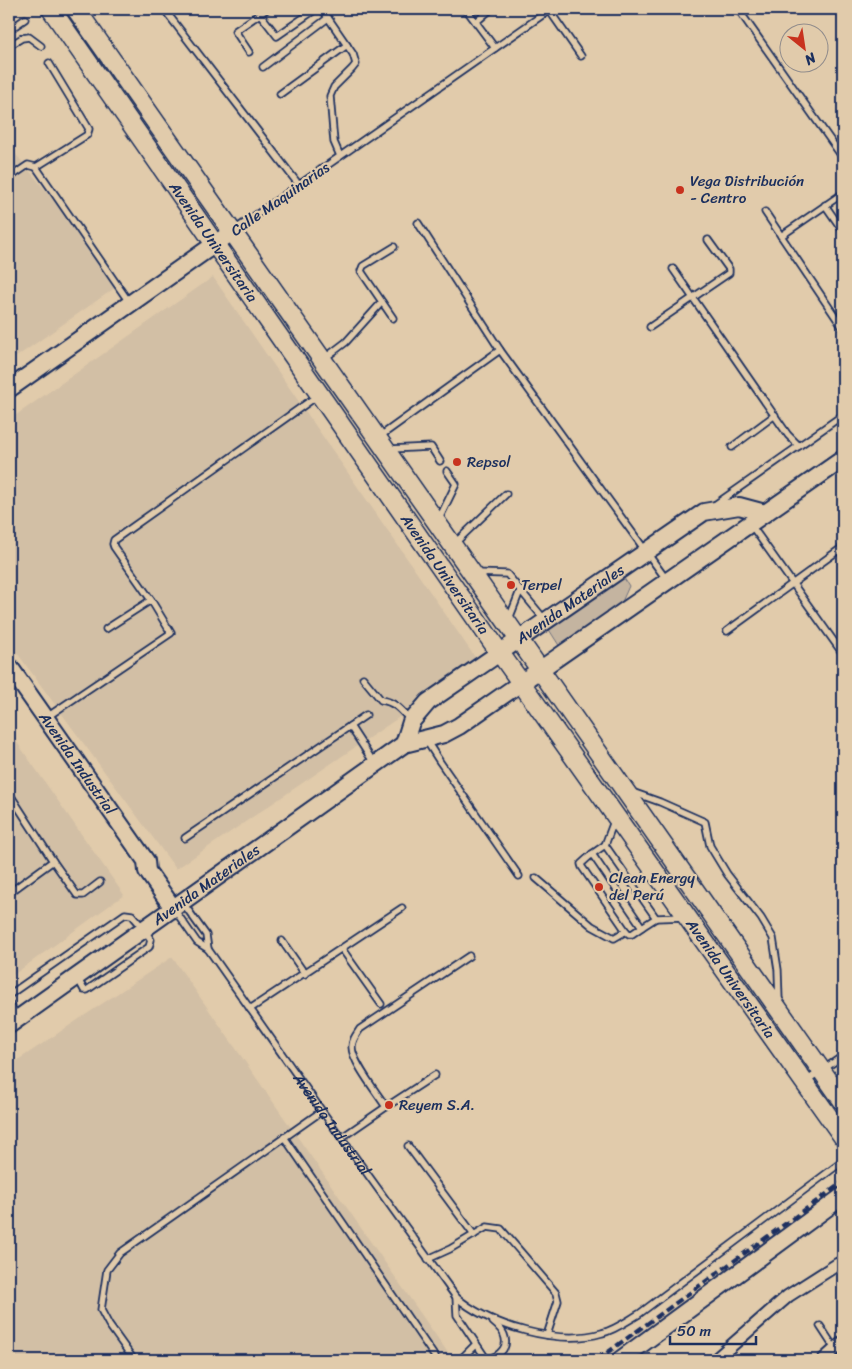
<svg xmlns="http://www.w3.org/2000/svg" width="852" height="1369" viewBox="0 0 852 1369" font-family="Sriracha,sans-serif">
	<style>
		.built { fill: #d2bfa5 }
		.green { fill: #c4b4a0; stroke: #70727f }
		.lines { fill: none; stroke-linecap: round; stroke-linejoin: round }
		.lane-casing { stroke: #1b2f5e; stroke-width: 9 }
		.street-casing { stroke: #1b2f5e; stroke-width: 15 }
		.secondary-casing { stroke: #1b2f5e; stroke-width: 20 }
		.primary-casing { stroke: #1b2f5e; stroke-width: 21 }
		.lane { stroke: #e1cbab; stroke-width: 5.5 }
		.street { stroke: #e1cbab; stroke-width: 11 }
		.secondary { stroke: #e1cbab; stroke-width: 16 }
		.primary { stroke: #e1cbab; stroke-width: 18 }
		.rail { stroke: #1b2f5e; stroke-width: 4; stroke-dasharray: 8 4; stroke-linecap: butt }
		.poi-dot { fill: #c8321e; stroke: #e1cbab; stroke-width: 2 }
		.labels { text-anchor: middle; dominant-baseline: central; stroke-width: 4.5; stroke-linejoin: round; paint-order: stroke }
		.poi-label { font-size: 15px; fill: #1b2f5e; stroke: #e1cbab; text-anchor: start }
		.street-label { font-size: 15px; fill: #1b2f5e; stroke: #e1cbab }
	</style>
	<rect width="100%" height="100%" fill="#e1cbab"/>
	<filter id="ink" filterUnits="userSpaceOnUse"><feTurbulence type="fractalNoise" baseFrequency=".02" numOctaves="2"/><feDisplacementMap in="SourceGraphic" scale="10" xChannelSelector="R" yChannelSelector="G"/><feConvolveMatrix kernelMatrix="1 2 1 2 8 2 1 2 1" color-interpolation-filters="sRGB"/></filter>
	<g filter="url(#ink)">
		<g class="built">
			<polygon points="9,146 122,283 9,362"/>
			<polygon points="213,277 479,663 176,869 9,642 9,420"/>
			<polygon points="9,731 124,895 9,978"/>
			<polygon points="172,957 453,1360 9,1360 9,1066"/>
		</g>
		<polygon class="green" points="624,578 629,586 621,604 560,647 548,628"/>
		<g class="lines">
			<g class="lane-casing">
				<g id="lane">
					<polyline points="164,9 299,185"/>
					<polyline points="322,9 353,54 356,64 352,69 334,87 330,96 334,142 340,156"/>
					<polyline points="466,9 495,48"/>
					<polyline points="738,9 843,158"/>
					<polyline points="549,10 581,56"/>
					<polyline points="260,14 277,36 316,9"/>
					<polyline points="476,22 491,9"/>
					<polyline points="9,30 25,19"/>
					<polyline points="9,46 22,38 29,37 41,46"/>
					<polyline points="249,52 235,31 267,9"/>
					<polyline points="263,67 328,18"/>
					<polyline points="280,94 347,45"/>
					<polyline points="36,167 87,135 89,129 49,63"/>
					<polyline points="9,178 28,165 36,167 129,302"/>
					<polyline points="825,205 843,231"/>
					<polyline points="765,212 843,328"/>
					<polyline points="418,223 500,350 666,579"/>
					<polyline points="233,231 551,9"/>
					<polyline points="781,236 842,194"/>
					<polyline points="673,269 788,435 799,446"/>
					<polyline points="393,318 361,271 363,266 394,247"/>
					<polyline points="650,327 729,273 729,269 708,240"/>
					<polyline points="325,358 346,342 382,302"/>
					<polyline points="379,437 500,350"/>
					<polyline points="732,447 775,415"/>
					<polyline points="390,449 431,447 440,461"/>
					<polyline points="716,504 843,415"/>
					<polyline points="439,519 456,484 447,471"/>
					<polyline points="751,525 843,654"/>
					<polyline points="454,544 506,494"/>
					<polyline points="475,573 507,574 545,620"/>
					<polyline points="509,619 520,591"/>
					<polyline points="106,629 151,600"/>
					<polyline points="727,631 843,547"/>
					<path d="M 363,678 L 381,700 C 395,702 401,710 410,720"/>
					<polyline points="47,717 171,633 151,600 114,547 113,544 114,540 317,396"/>
					<polyline points="350,726 366,715"/>
					<polyline points="426,740 440,762 519,876"/>
					<polyline points="632,792 660,802 705,822 710,846 727,874 761,918 773,938 778,970 779,1000"/>
					<polyline points="9,793 53,861 9,893"/>
					<polyline points="614,821 605,845 656,918 685,917"/>
					<polyline points="185,838 350,726 374,763"/>
					<polyline points="605,845 592,854 642,927 656,918"/>
					<polyline points="592,854 581,864 582,867 626,931 629,934 632,934 642,927"/>
					<polyline points="53,861 77,895 83,895 100,882"/>
					<polyline points="536,878 592,926 614,938 626,931"/>
					<polyline points="183,903 206,935 208,949"/>
					<path id="s1" d="M 174,909 L 197,942 L 208,949 L 322,1111 L 456,1297 C 490,1326 558,1346 602,1333 C 615,1330 627,1321 639,1314 L 843,1161"/>
					<polyline points="282,941 305,974"/>
					<polyline points="342,949 381,1004"/>
					<polyline points="9,995 125,914 132,915 144,929 151,940 149,947 87,990 84,990 77,977"/>
					<polyline points="9,1003 17,1016"/>
					<polyline points="250,1009 402,908"/>
					<polyline points="806,1081 843,1056"/>
					<path d="M 386,1107 C 378,1094 352,1062 352,1047 C 352,1040 356,1035 360,1029 L 469,956"/>
					<polyline points="284,1137 437,1360"/>
					<polyline points="341,1138 386,1107 435,1075"/>
					<polyline points="408,1146 474,1235"/>
					<polyline points="428,1259 450,1249 487,1227 501,1229 556,1293 558,1301 547,1335"/>
					<path d="M 456,1297 L 457,1315 L 485,1357 C 495,1361 508,1349 505,1338 C 504,1332 498,1326 493,1322"/>
					<polyline points="820,1326 835,1349"/>
					<polyline points="134,1360 109,1325 101,1310 107,1270 120,1253 322,1111"/>
					<polyline points="460,1360 476,1344"/>
				</g>
			</g>
			<g class="street-casing">
				<g id="street">
					<polyline points="715,1360 788,1296 838,1264"/>
					<polyline points="823,1360 843,1342"/>
				</g>
			</g>
			<g class="secondary-casing">
				<g id="secondary">
					<polyline points="9,389 232,232"/>
					<path id="s2" d="M 9,666 L 146,861 L 147,871 L 173,908"/>
					<path id="s3" d="M 404,744 L 411,722 L 428,702 L 704,512 L 739,506 L 765,513"/>
					<path id="s4" d="M 9,1025 L 404,744 L 444,734 L 459,726 L 843,459"/>
					<polyline points="620,1360 843,1196"/>
				</g>
			</g>
			<g class="primary-casing">
				<g id="primary">
					<path id="s5" d="M 51,9 L 495,646 L 843,1137"/>
					<polyline points="76,9 843,1101"/>
				</g>
			</g>
			<use href="#lane" class="lane"/>
			<use href="#street" class="street"/>
			<use href="#secondary" class="secondary"/>
			<use href="#primary" class="primary"/>
			<polyline class="rail" points="597,1360 843,1182"/>
		</g>
	</g>
	<g class="poi-dot">
		<circle cx="680" cy="190" r="5"/>
		<circle cx="457" cy="462" r="5"/>
		<circle cx="511" cy="585" r="5"/>
		<circle cx="599" cy="887" r="5"/>
		<circle cx="389" cy="1105" r="5"/>
	</g>
	<g class="labels">
		<g class="poi-label">
			<text x="690" y="181">Vega Distribución<tspan x="690" dy="17">- Centro</tspan></text>
			<text x="467" y="462">Repsol</text>
			<text x="521" y="585">Terpel</text>
			<text x="609" y="878">Clean Energy<tspan x="609" dy="17">del Perú</tspan></text>
			<text x="399" y="1105">Reyem S.A.</text>
		</g>
		<g class="street-label">
			<text transform="translate(280 199) rotate(-35)">Calle Maquinarias</text>
			<text stroke="none"><textPath href="#s5" startOffset="284">Avenida Universitaria</textPath></text>
			<text stroke="none"><textPath href="#s5" startOffset="689">Avenida Universitaria</textPath></text>
			<text stroke="none"><textPath href="#s3" startOffset="222">Avenida Materiales</textPath></text>
			<text stroke="none"><textPath href="#s2" startOffset="119">Avenida Industrial</textPath></text>
			<text stroke="none"><textPath href="#s4" startOffset="242">Avenida Materiales</textPath></text>
			<text stroke="none"><textPath href="#s5" startOffset="1184">Avenida Universitaria</textPath></text>
			<text stroke="none"><textPath href="#s1" startOffset="268">Avenida Industrial</textPath></text>
		</g>
	</g>
	<rect width="852" height="1369" fill="none" stroke="#e1cbab" stroke-width="30"/>
	<rect x="15" y="15" width="822" height="1339" fill="none" stroke="#1b2f5e" stroke-width="2" filter="url(#ink)"/>
	<g transform="translate(804 48) rotate(150)"><circle r="24" fill="#e1cbab" stroke="#928d8c"/>
	<path d="M0-4L9 19L0 12L-9 19Z" fill="#c8321e"/>
	<text y="-8" font-size="14" font-weight="bold" text-anchor="middle" fill="#1b2f5e">N</text>
	</g>
	<path d="M670 1336v8h86v-8" fill="none" stroke="#1b2f5e" stroke-width="2.5"/>
	<text x="677" y="1336" font-size="15" fill="#1b2f5e" stroke="#e1cbab" stroke-width="4" paint-order="stroke">50 m</text>
</svg>
